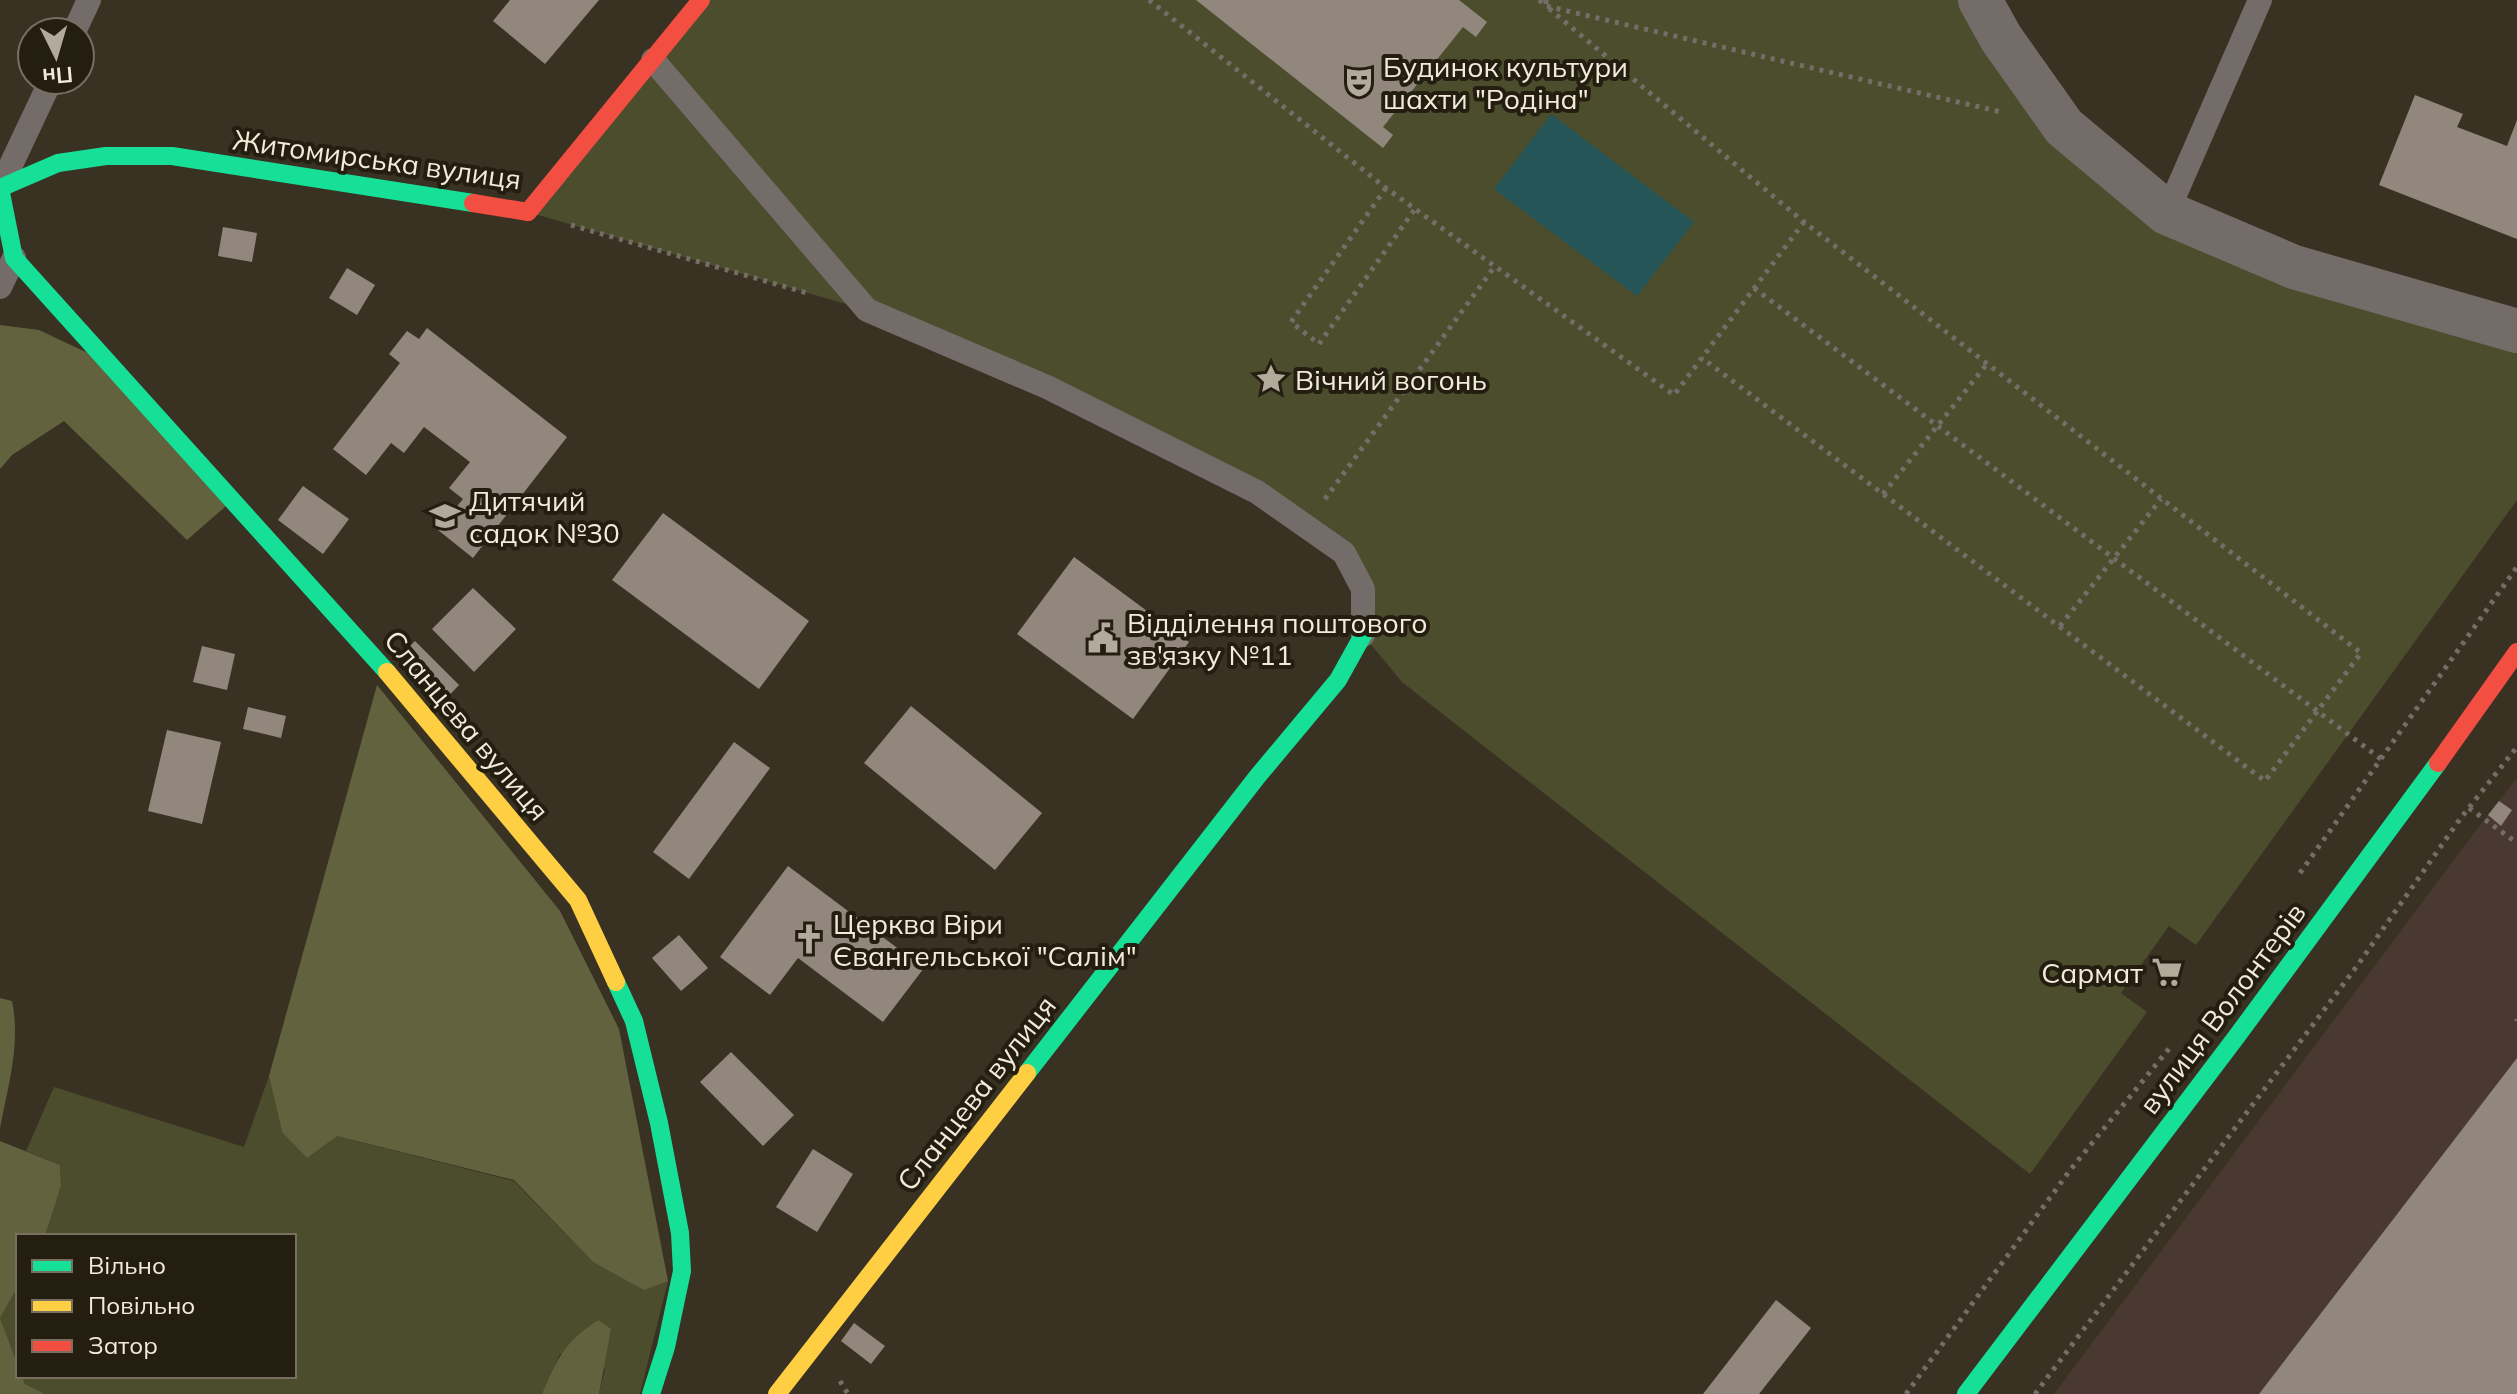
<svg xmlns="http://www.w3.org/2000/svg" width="2517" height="1394" viewBox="0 0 2517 1394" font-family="Mulish,sans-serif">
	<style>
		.industrial { fill: #4a3931 }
		.green { fill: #4c4d2d }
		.forest { fill: #62623f }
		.water { fill: #255557 }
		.building { fill: #92877d }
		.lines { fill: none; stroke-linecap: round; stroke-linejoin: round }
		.path { stroke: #756e68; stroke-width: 5; stroke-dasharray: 4 6; stroke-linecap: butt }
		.lane { stroke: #746c69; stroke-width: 24 }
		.street { stroke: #746c69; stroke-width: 44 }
		.fast { stroke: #16e098; stroke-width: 18 }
		.slow { stroke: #ffcf43; stroke-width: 18 }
		.jam { stroke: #f24e42; stroke-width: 18 }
		.labels { text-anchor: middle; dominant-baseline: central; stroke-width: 8; stroke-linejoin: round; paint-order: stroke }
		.poi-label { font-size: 28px; fill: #f3ebda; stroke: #241e11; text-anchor: start }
		.street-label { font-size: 28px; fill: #f3ebda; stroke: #241e11 }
	</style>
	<rect width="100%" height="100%" fill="#393222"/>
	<polygon class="industrial" points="2517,778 2517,1394 2054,1394 2484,820"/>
	<g class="green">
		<polygon points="701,0 1980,0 2167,213 2517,331 2517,500 2196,945 2169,926 2121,993 2147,1012 2030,1174 1402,682 1363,635 1344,553 1257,492 867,310 528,212"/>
		<polygon points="269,1076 282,1132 337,1136 514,1181 593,1262 668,1281 640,1394 599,1394 605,1369 560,1354 542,1394 45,1394 25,1384 22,1376 294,1376 294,1236 45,1236 61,1186 60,1165 26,1151 54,1087 244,1147"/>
		<polygon points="18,1287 18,1365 0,1318"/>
	</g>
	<g class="forest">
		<polygon points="0,325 39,330 90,354 226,506 187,540 64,421 12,455 0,469"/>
		<polygon points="377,685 560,911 619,1029 668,1281 644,1290 593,1262 514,1180 337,1136 307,1158 282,1132 269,1076"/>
		<path d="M 0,998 L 12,1001 C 21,1044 8,1086 0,1128 Z"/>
		<polygon points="0,1141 60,1165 61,1186 45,1236 18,1236 18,1287 0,1318 18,1365 18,1376 22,1376 25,1384 45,1394 0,1394"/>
		<path d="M 598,1320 L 611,1329 L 599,1394 L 542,1394 C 558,1357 564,1343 598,1320 Z"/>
	</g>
	<polygon class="water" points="1551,114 1694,222 1637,296 1494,189"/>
	<g class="building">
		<polygon points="510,0 599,0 545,64 493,21"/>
		<polygon points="1196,0 1459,0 1487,22 1476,37 1463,27 1383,127 1393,135 1383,148"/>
		<polygon points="2415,95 2463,114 2457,127 2507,146 2517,120 2517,239 2379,185"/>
		<polygon points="223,227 257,233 252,262 218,256"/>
		<polygon points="347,268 375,285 357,315 329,298"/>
		<polygon points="427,328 567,437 473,558 438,530 463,499 449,488 470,462 424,427 404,453 391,443 366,475 333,449 400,363 389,354 407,331 419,339"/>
		<polygon points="303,486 349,519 323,554 278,520"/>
		<polygon points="663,513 809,621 759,689 612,580"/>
		<polygon points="1074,557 1189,642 1133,719 1017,634"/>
		<polygon points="473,588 516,629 474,672 432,629"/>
		<polygon points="415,641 459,685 442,703 398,658"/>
		<polygon points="202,646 235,654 227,690 193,682"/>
		<polygon points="911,706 1042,813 995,870 864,763"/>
		<polygon points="248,707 286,716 281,738 243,729"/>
		<polygon points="167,730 221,742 202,824 148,811"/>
		<polygon points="734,742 770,768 689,879 653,852"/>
		<polygon points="2499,801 2512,810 2501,826 2488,815"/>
		<polygon points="788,866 924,968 883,1022 798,958 770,995 720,957"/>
		<polygon points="679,935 708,968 681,991 652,958"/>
		<polygon points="731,1052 794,1115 763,1146 700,1082"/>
		<polygon points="2517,1058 2517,1394 2259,1394"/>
		<polygon points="813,1149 853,1174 817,1232 776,1207"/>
		<polygon points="1776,1300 1811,1328 1759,1394 1703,1394"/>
		<polygon points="854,1323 885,1346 871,1364 841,1341"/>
	</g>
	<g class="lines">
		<g class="path">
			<polyline points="1149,0 1386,188 1674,395 1804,222"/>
			<polyline points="1539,0 1546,6 2001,112"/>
			<polyline points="1546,0 1546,6 1804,222 2361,653 2265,781 1702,358"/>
			<polyline points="1386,188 1291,322 1319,344 1415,209"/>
			<polyline points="571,225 807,293"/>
			<polyline points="1754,288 2381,759"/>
			<polyline points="1883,494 1987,364"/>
			<polyline points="1325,499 1495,266"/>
			<polyline points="2060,626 2161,499"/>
			<polyline points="2469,808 2517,843"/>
			<polyline points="2300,873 2517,567"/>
			<polyline points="2517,1019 2517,1021"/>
			<polyline points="840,1381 848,1394"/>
			<polyline points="1906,1394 2071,1169 2172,1045"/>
			<polyline points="2035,1394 2357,966 2460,819 2517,747"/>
		</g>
		<g class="lane">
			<polyline points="74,32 89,0"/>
			<polyline points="653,60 867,310 1047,387 1257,492 1344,553 1363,589 1363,635"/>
			<polyline points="1,186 51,80"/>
			<polyline points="2167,213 2260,0"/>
			<polyline points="0,287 14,258"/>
		</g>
		<polyline class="street" points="1980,0 2001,38 2064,127 2167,213 2294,267 2517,331"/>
		<g class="fast">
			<polyline points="0,188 14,258 387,672"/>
			<polyline points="0,188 58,163 106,156 172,156 473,203"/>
			<polyline points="616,982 634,1021 659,1123 680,1233 682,1271 666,1347 651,1394"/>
			<polyline points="1027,1073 1257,777 1338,680 1363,635"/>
			<polyline points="1966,1394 2237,1036 2438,763"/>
		</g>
		<g class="slow">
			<polyline points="387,672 578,900 616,982"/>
			<polyline points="777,1394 1027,1073"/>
		</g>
		<g class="jam">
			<polyline points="473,203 528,212 701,0"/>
			<polyline points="2438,763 2517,652"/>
		</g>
	</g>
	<defs>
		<g id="theatre-bare" transform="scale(2.4)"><path d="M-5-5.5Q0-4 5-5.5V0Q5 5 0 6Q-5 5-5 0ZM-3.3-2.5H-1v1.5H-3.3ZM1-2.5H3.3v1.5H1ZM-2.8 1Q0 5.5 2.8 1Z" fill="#b2aa9a" stroke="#241e11" stroke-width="2.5" paint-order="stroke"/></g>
		<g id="sight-bare" transform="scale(2.4)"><path d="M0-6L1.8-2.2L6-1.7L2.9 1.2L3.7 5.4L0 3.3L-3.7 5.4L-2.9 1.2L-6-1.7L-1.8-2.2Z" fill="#b2aa9a" stroke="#241e11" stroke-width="2.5" paint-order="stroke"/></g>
		<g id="school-bare" transform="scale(2.4)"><path d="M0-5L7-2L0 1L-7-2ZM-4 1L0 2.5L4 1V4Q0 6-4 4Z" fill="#b2aa9a" stroke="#241e11" stroke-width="2.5" paint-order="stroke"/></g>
		<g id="civic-bare" transform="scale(2.4)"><path d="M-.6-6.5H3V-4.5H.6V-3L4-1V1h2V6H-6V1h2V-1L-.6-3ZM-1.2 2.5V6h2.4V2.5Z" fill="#b2aa9a" stroke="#241e11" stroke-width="2.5" paint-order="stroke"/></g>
		<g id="church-bare" transform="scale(2.4)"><path d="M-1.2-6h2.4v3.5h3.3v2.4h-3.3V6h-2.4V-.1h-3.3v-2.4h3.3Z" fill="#b2aa9a" stroke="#241e11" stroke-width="2.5" paint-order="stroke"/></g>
		<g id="supermarket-bare" transform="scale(2.4)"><path d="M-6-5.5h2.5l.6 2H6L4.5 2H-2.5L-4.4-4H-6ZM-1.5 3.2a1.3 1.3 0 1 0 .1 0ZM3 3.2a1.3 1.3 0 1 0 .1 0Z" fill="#b2aa9a" stroke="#241e11" stroke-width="2.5" paint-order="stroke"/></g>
	</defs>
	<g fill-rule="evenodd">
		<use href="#theatre-bare" x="1359" y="82"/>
		<use href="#sight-bare" x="1271" y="379"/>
		<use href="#school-bare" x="445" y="516"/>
		<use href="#civic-bare" x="1103" y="638"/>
		<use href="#church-bare" x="809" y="939"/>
		<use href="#supermarket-bare" x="2167" y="972"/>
	</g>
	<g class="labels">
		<g class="poi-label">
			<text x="1383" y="66">Будинок культури<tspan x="1383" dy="32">шахти "Родіна"</tspan></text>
			<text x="1295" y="379">Вічний вогонь</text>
			<text x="469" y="500">Дитячий<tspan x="469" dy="32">садок №30</tspan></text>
			<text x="1127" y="622">Відділення поштового<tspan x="1127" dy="32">зв'язку №11</tspan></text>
			<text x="833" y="923">Церква Віри<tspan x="833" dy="32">Євангельської "Салім"</tspan></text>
			<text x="2143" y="972" text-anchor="end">Сармат</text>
		</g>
		<g class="street-label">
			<text transform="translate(377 159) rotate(8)">Житомирська вулиця</text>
			<text transform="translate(467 725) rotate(50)">Сланцева вулиця</text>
			<text transform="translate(2222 1008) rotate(-53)">вулиця Волонтерів</text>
			<text transform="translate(976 1093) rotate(-52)">Сланцева вулиця</text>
		</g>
	</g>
	<rect x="16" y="1234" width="280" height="144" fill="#241e11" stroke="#777061" stroke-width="2"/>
	<rect x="32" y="1260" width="40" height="12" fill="#16e098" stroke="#777061" stroke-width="2"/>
	<text x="88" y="1274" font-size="24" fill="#f3ebda">Вільно</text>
	<rect x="32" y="1300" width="40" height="12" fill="#ffcf43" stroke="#777061" stroke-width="2"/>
	<text x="88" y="1314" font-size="24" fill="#f3ebda">Повільно</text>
	<rect x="32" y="1340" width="40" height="12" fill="#f24e42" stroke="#777061" stroke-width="2"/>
	<text x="88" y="1354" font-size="24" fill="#f3ebda">Затор</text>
	<g transform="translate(56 56) rotate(175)"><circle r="38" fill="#241e11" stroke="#777061" stroke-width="2"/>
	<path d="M0-6L14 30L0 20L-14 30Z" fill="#b2aa9a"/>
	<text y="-12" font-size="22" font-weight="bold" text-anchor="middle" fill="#f3ebda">Пн</text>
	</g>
</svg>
